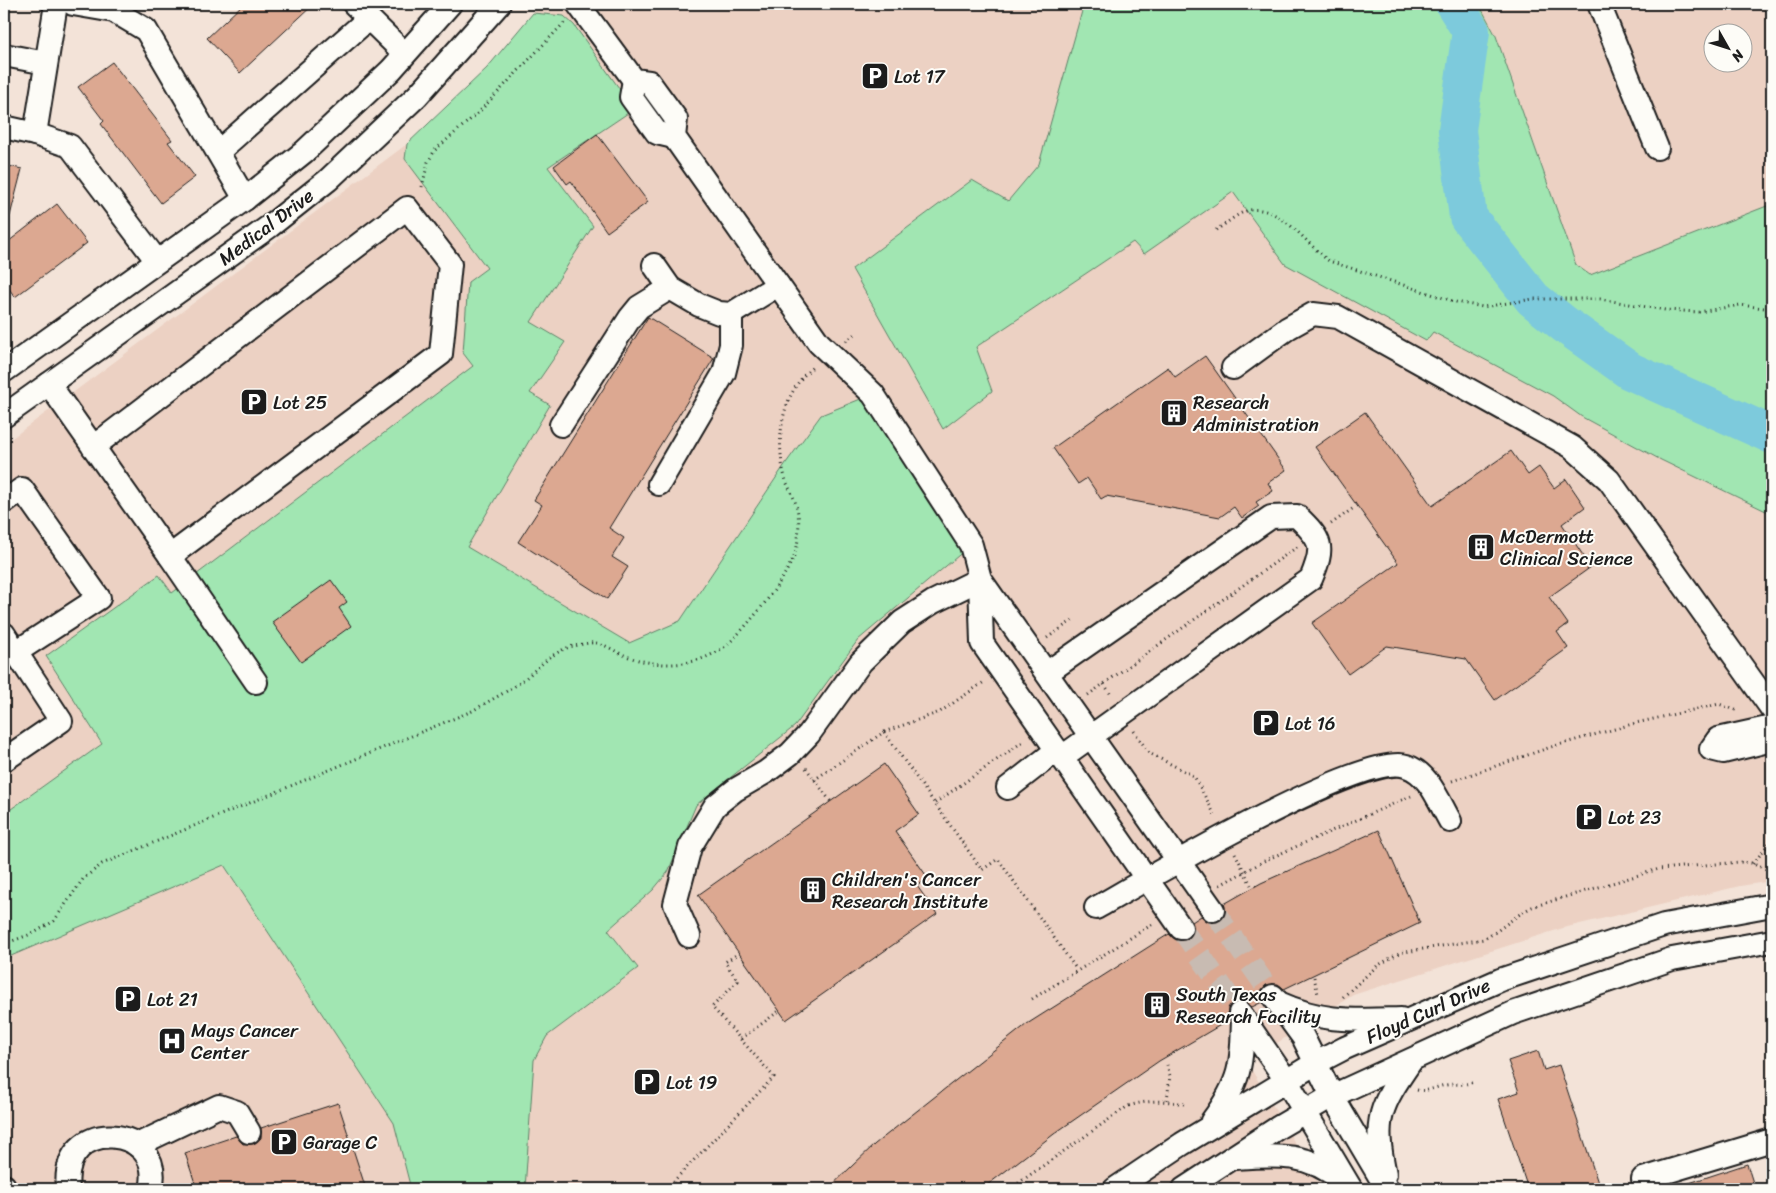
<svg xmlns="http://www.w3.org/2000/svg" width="1776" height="1193" viewBox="0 0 1776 1193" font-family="Sriracha,sans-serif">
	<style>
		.built { fill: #ecd1c3; fill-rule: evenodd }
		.green { fill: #a1e6b2; stroke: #5e8167 }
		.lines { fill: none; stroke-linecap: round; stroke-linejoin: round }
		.river { stroke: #7dcadc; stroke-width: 38 }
		.building { fill: #dca891; stroke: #1c1c1c }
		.minor-tunnel { stroke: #c8bbb2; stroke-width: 22; stroke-dasharray: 22 11; stroke-linecap: butt }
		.minor-casing { stroke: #1c1c1c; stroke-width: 26 }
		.path { stroke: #1c1c1c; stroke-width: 3; stroke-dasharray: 1 4; stroke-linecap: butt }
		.minor { stroke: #fdfcf7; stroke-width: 22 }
		.labels { text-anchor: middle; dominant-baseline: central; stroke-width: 4; stroke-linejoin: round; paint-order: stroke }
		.poi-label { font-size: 19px; fill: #1c1c1c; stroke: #fdfcf7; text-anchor: start }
		.street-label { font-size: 19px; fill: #1c1c1c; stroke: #fdfcf7 }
	</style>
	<rect width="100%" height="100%" fill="#f3e3d8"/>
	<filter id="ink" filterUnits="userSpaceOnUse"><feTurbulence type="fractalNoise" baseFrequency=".02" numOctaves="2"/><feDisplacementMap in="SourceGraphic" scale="10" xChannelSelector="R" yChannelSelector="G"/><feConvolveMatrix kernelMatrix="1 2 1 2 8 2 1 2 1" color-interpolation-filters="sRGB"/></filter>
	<g filter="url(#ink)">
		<g class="built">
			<polygon points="541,4 1339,4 1582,417 1661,460 1772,514 1772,881 1740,886 1563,928 1353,995 1247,1062 1322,1189 4,1189 4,444 407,144 487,68"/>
			<path d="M 1479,4 L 1772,4 L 1772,294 L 1609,288 L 1576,265 L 1496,36 ZM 1714,32 L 1744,32 L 1744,62 L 1714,62 Z"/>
		</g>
		<g class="green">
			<polygon points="1084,4 1479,4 1496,36 1576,265 1590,275 1772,204 1772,514 1661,460 1582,417 1553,396 1433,332 1426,341 1285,264 1233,192 1144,254 1133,242 976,347 992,391 943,429 852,269 972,180 1008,201 1039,164"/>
			<polygon points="533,13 564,16 574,25 634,109 548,167 593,226 531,322 565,342 530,393 550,405 467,547 629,643 680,621 786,463 821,415 873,394 971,545 858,640 795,726 696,805 668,872 653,890 608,930 638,968 547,1036 534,1060 525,1189 411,1189 394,1123 224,865 4,959 4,814 102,744 46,656 159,575 172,593 473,366 463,353 468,282 487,268 405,159 407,144 487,68"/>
		</g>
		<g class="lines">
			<polyline class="river" points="1454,4 1471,31 1457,130 1468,217 1533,299 1564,324 1630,371 1772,435"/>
		</g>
		<g class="building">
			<polygon points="243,4 314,4 240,73 207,38"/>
			<polygon points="112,62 172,140 168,142 195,177 161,203 101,124 104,121 78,87"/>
			<polygon points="597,134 648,202 607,232 571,181 567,184 554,166"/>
			<polygon points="4,165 22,169 10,216 4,216"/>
			<polygon points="57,204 87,243 15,297 4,282 4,245"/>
			<polygon points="648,317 714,358 609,528 624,538 612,557 628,567 607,599 518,542 542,505 534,500"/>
			<polygon points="1205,356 1286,470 1268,483 1273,491 1256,502 1259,506 1242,518 1234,507 1220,517 1106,496 1101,499 1087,478 1078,484 1053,448 1168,367 1175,377"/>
			<polygon points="1365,412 1432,506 1511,451 1528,475 1539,467 1554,488 1566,479 1585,507 1562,524 1591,567 1549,597 1568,624 1557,632 1568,648 1495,700 1466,659 1387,646 1348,674 1312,623 1398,563 1315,447"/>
			<polygon points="331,580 347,602 339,608 351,626 301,662 272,622"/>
			<polygon points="884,764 919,814 895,831 928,878 917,886 937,914 786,1020 698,895"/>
			<polygon points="1379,830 1420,923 1284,989 1278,984 1266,985 1261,991 1262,1002 1252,1007 1245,1001 1233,1002 1228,1008 1229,1020 1159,1061 1058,1131 982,1189 828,1189 875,1144 1027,1024 1169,934 1176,940 1188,939 1193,933 1192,922 1201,916 1208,922 1220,921 1225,915 1224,904 1261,883"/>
			<polygon points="1538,1051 1544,1070 1559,1065 1600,1189 1528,1189 1498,1099 1519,1092 1508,1061"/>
			<polygon points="338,1103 366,1189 197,1189 185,1153 236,1136 243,1144 255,1143 261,1138 261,1128"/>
			<polygon points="1747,1164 1755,1189 1680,1189 1680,1186"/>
		</g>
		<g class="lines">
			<g class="minor-tunnel">
				<polyline points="1213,910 1273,996"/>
				<polyline points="1181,928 1240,1013"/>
			</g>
			<g class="minor-casing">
				<g id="minor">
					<polyline points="73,4 114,11 146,30 245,199"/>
					<polyline points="354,4 405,54"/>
					<polyline points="578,4 634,80 649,82 676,119 674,137 819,343 873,394 971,545 980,579 982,643 1181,928"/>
					<polyline points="1599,4 1657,148"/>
					<polyline points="4,55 46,63"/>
					<polyline points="634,80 631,97 657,133 674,137"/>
					<polyline points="4,127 35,134 56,4"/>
					<polyline points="35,134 70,146 157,261"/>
					<polyline points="218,152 368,19"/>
					<polyline points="654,265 670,288 699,305 719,313 731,314 778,285"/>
					<polyline points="1233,368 1288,328 1313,314 1338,317 1572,447 1609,480 1772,709"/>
					<polyline points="4,371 245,199 304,152 391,70 450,4"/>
					<polyline points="49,384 170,556 441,354 450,264 407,208 93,447"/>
					<polyline points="4,416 270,226 328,180 417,96 499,4"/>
					<polyline points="561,425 630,318 639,307 670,288"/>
					<polyline points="659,484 724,373 731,345 731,314"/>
					<polyline points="4,502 22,489 99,598 16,652"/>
					<polyline points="170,556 256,682"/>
					<polyline points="980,579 1213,910"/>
					<polyline points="4,634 61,721 4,760"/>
					<path d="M 1048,672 L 1271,517 L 1297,516 C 1322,540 1325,546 1311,579 L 1062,757"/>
					<polyline points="1772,727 1718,739 1711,749 1723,752 1772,740"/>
					<polyline points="1008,788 1057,750"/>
					<path d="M 1096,908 C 1143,881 1362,752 1406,766 C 1429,773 1439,802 1450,821"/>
					<polyline points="689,936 675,904 690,847 715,806 735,790 766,772 790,754 809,734 861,662 902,622 933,602 980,579"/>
					<polyline points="1273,996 1303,1037 1332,1096 1387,1189"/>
					<path d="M 1279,1003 C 1323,1023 1354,1020 1401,1019"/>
					<polyline points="1240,1013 1286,1080 1351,1189"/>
					<path d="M 1212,1121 C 1241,1081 1242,1065 1243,1017"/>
					<polyline points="137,1145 219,1106 237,1112 249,1132"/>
					<path d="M 1234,1158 C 1277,1155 1308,1152 1342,1181"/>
					<path d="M 1385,1174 C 1373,1119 1380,1106 1411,1061"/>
					<polyline points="1643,1179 1772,1140"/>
					<polyline points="4,1186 5,1189"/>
					<path d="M 68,1189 C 59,1114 167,1124 151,1189"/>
					<polyline points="1115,1189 1182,1144 1316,1063 1345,1048 1500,980 1664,925 1772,905"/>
					<polyline points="1184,1189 1279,1127 1332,1096 1513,1013 1672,959 1772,941"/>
				</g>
			</g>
			<g class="path">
				<polyline points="422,187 428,162 435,150 478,113 565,22"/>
				<path d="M 1216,230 C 1226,224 1239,212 1250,210 C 1281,205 1306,244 1329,261 L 1456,302 L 1483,307 L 1533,299 L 1600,299 L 1665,310 L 1699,312 L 1740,305 L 1772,309"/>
				<polyline points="846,341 857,333"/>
				<polyline points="1331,524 1355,507"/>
				<polyline points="1047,638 1073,620"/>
				<polyline points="1104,684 1112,696"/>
				<polyline points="1088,695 1297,547"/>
				<polyline points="1134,731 1149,753 1194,776 1216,817"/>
				<polyline points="884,732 982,870 998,859 1077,970"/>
				<polyline points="806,768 831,802"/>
				<polyline points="814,780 884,732 940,712 984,682"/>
				<polyline points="1452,781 1551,747 1636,723 1719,704 1738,711"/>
				<polyline points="935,803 1024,741"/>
				<polyline points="1235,853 1251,885"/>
				<polyline points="1753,864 1772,839"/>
				<polyline points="1220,885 1268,859 1411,796"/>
				<path d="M 4,944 L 34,933 L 54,921 L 83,879 L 102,864 L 472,711 C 487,702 503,694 518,684 C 535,672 552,650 574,646 C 580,645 590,642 596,643 C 605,644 616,652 624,655 C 657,669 699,668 728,644 C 748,626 792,573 797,546 C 799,534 800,517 796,505 C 794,496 789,489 786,481 C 774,441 781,392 814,366"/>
				<polyline points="1314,977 1318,994"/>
				<path d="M 1343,997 L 1377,966 L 1399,953 L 1484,939 C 1501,930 1514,916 1532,907 L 1659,869 L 1740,862 L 1751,863 L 1772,872"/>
				<polyline points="1032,999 1153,924"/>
				<polyline points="741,1039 779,1011"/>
				<path d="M 1417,1090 C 1428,1092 1435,1087 1446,1085 C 1457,1083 1461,1086 1474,1082"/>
				<polyline points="1167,1100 1170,1076 1167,1065"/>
				<polyline points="666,1189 774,1077 712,1007 738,981 725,962 739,953"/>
				<path d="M 1010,1189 L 1128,1106 C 1148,1100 1164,1100 1184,1104"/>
			</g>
			<use href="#minor" class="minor"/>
		</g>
	</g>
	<defs>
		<g id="parking-square" transform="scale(1.4375)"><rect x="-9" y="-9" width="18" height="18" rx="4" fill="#1c1c1c" stroke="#fdfcf7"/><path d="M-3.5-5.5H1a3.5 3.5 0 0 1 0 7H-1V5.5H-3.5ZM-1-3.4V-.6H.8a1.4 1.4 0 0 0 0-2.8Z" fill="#fff"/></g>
		<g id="building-square" transform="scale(1.4375)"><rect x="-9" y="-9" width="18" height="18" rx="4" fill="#1c1c1c" stroke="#fdfcf7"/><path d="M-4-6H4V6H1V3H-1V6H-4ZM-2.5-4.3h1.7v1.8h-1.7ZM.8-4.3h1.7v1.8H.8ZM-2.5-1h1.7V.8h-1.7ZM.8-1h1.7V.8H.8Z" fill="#fff"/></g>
		<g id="hospital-square" transform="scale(1.4375)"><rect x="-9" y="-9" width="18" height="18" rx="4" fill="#1c1c1c" stroke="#fdfcf7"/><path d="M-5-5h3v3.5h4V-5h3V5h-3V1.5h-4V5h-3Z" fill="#fff"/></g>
	</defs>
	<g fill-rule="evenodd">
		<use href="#parking-square" x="875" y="76"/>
		<use href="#parking-square" x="254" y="402"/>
		<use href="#building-square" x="1174" y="413"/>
		<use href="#building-square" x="1481" y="547"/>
		<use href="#parking-square" x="1266" y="723"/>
		<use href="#parking-square" x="1589" y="817"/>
		<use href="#building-square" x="813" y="890"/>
		<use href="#parking-square" x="128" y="999"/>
		<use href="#building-square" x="1157" y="1005"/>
		<use href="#hospital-square" x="172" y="1041"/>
		<use href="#parking-square" x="647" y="1082"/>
		<use href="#parking-square" x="284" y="1142"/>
	</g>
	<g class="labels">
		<g class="poi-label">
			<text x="894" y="76">Lot 17</text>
			<text x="273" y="402">Lot 25</text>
			<text x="1193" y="402">Research<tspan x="1193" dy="22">Administration</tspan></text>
			<text x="1500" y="536">McDermott<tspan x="1500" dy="22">Clinical Science</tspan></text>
			<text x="1285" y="723">Lot 16</text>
			<text x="1608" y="817">Lot 23</text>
			<text x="832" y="879">Children's Cancer<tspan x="832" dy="22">Research Institute</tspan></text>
			<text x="1176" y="994">South Texas<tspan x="1176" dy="22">Research Facility</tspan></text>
			<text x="147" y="999">Lot 21</text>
			<text x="191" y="1030">Mays Cancer<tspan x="191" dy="22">Center</tspan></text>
			<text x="666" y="1082">Lot 19</text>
			<text x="303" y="1142">Garage C</text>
		</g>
		<g class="street-label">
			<text transform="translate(266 227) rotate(-37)">Medical Drive</text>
			<text transform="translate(1428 1011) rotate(-24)">Floyd Curl Drive</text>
		</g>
	</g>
	<rect width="1776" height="1193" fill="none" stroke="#fdfcf7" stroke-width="20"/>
	<rect x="10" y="10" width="1756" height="1173" fill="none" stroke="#1c1c1c" stroke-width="2" filter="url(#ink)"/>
	<g transform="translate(1728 48) rotate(129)"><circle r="24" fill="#fdfcf7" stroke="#a3a29f"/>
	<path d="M0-4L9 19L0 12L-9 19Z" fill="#1c1c1c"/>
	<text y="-8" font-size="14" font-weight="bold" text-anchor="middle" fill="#1c1c1c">N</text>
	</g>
</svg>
